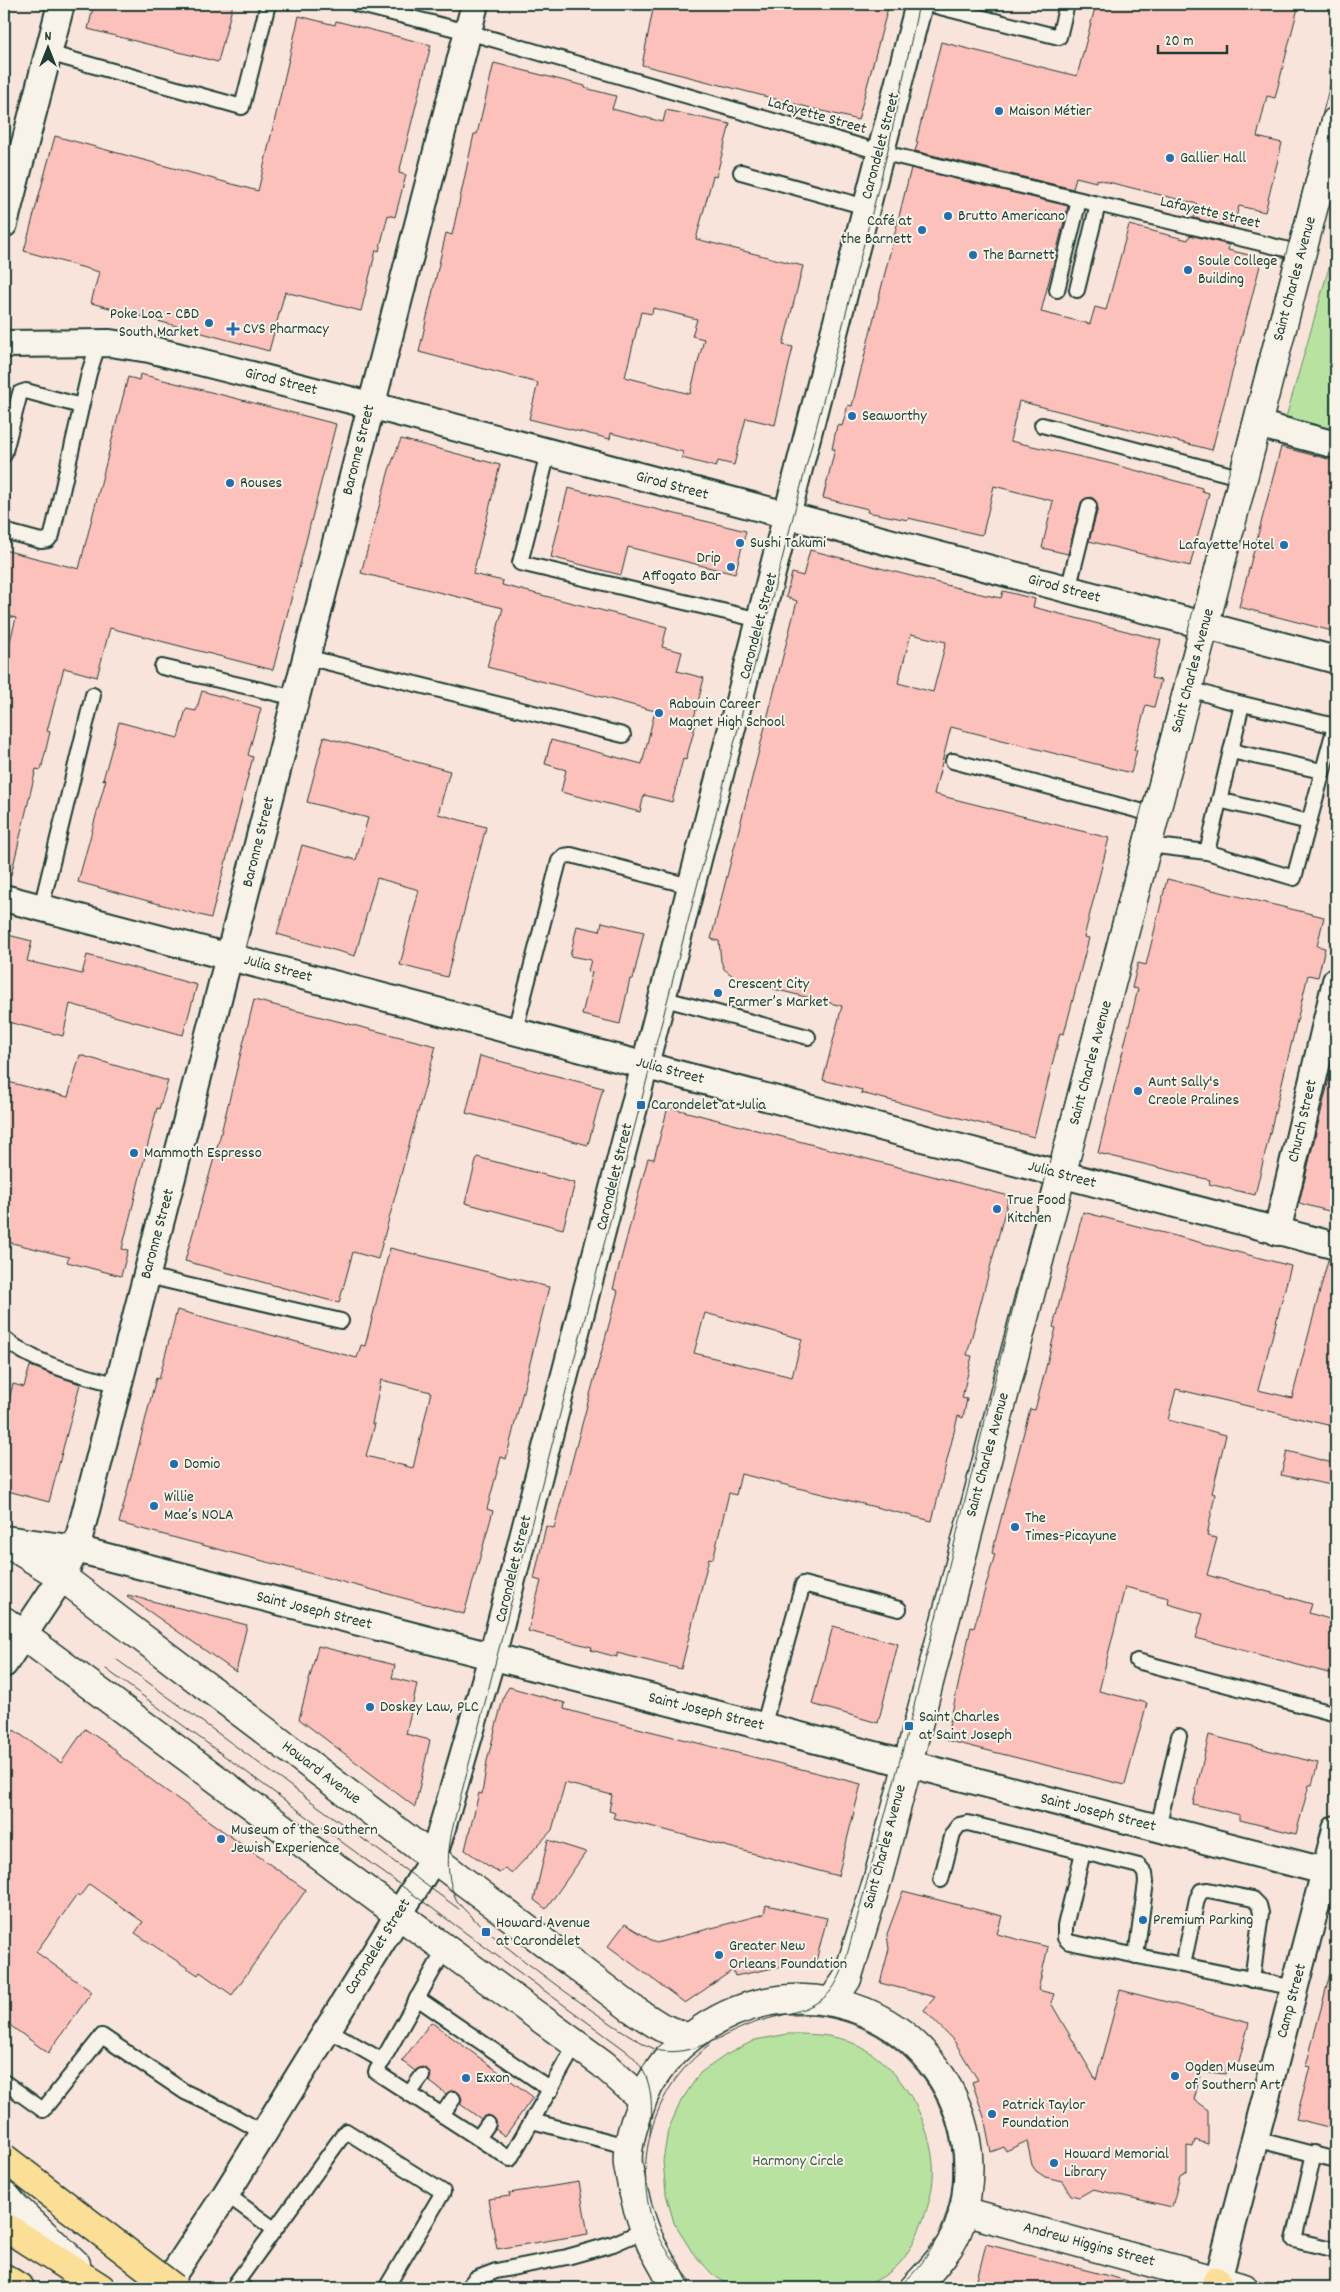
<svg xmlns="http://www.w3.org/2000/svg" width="1340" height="2292" viewBox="0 0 1340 2292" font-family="Dekko,sans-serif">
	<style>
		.green { fill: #b7e2a0; stroke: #6b906a }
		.building { fill: #fdc1bc; stroke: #1f3d34; fill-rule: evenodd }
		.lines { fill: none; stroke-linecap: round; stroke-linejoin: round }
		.service-casing { stroke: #1f3d34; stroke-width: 18 }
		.minor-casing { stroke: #1f3d34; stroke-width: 30 }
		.tertiary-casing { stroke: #1f3d34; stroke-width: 31 }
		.secondary-casing { stroke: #1f3d34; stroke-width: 31 }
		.motorway-casing { stroke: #1f3d34; stroke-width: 31 }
		.service { stroke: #f7f3e8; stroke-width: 14 }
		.minor { stroke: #f7f3e8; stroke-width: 26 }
		.tertiary { stroke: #f7f3e8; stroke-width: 28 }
		.secondary { stroke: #f7f3e8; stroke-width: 28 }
		.motorway { stroke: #fbdf96; stroke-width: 28 }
		.tram { stroke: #1f3d34; stroke-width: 1 }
		.motorway-bridge-casing { stroke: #1f3d34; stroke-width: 31; stroke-linecap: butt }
		.motorway-bridge { stroke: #fbdf96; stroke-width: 28 }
		.poi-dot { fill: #1f6fb2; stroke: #f7f3e8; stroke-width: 2 }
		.labels { text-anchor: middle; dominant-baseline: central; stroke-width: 4; stroke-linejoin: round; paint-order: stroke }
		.poi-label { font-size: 16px; fill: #1f3d34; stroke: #f7f3e8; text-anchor: start }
		.street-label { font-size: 16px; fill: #1f3d34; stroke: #f7f3e8 }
		.park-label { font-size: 16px; fill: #3d5e4a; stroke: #f7f3e8 }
	</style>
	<rect width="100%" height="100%" fill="#f9e4db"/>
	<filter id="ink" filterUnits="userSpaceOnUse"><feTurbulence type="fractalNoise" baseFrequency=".02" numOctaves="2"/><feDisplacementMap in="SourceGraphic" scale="10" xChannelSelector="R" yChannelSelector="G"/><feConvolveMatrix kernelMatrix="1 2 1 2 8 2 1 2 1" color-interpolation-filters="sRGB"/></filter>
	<g filter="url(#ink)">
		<g class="green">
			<polygon points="1336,243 1336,430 1286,417"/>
			<path d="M 788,2034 C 807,2034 827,2034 845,2040 C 895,2057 928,2112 933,2163 C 935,2186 928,2209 919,2230 C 914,2241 908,2254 900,2263 C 890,2274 875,2281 862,2288 L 734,2288 L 713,2275 L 692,2252 L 674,2223 L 666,2194 L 663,2161 L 668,2130 L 681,2101 L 700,2073 L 726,2055 L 755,2040 Z"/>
		</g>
		<g class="building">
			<polygon points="94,4 233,4 218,62 88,29"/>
			<polygon points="654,4 889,4 858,120 642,65"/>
			<polygon points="1096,4 1299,4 1275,98 1267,96 1257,137 1282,143 1265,212 1239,206 1233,228 1194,218 1197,204 1096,179 1096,182 1076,177 1073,189 915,151 918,142 916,142 941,42 1077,76"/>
			<polygon points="299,16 335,25 336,21 431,45 399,173 406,175 395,217 388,215 379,251 376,250 361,311 285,292 269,351 91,303 99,272 24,251 55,136 258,191"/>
			<path d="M 494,63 L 585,86 L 585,88 L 616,96 L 612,109 L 663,122 L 666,110 L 730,124 L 716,177 L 713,176 L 696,239 L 803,266 L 783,345 L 793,347 L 775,425 L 746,418 L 734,465 L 718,461 L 716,467 L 682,458 L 683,452 L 611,433 L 610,439 L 529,419 L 538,383 L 419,352 L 446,233 L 452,235 L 474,134 L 477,134 ZM 653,308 L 697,319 L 692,336 L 704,339 L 690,394 L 625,377 L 641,312 L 652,314 Z"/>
			<polygon points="911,168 1068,206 1041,312 1090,324 1095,307 1106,310 1129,225 1188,240 1190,235 1229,245 1228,250 1262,258 1212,450 1019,401 1010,441 1108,463 1202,488 1202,491 1209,493 1190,566 1089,541 1098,508 1095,500 1091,497 1083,500 1081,503 1068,554 1042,548 1053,501 994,486 983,533 981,535 908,518 908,520 867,512 868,509 823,498 835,449 832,449 837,425 842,426 848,405 852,406"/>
			<polygon points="140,374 336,424 273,670 110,628 97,677 64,668 47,731 50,732 41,770 36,769 11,875 4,874 4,653 7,653 16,618 4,615 4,550 79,569 128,377 139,380"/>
			<polygon points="401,439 500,465 473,574 503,581 502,585 667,627 662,647 682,652 677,671 704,678 693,722 696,723 686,760 683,759 672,802 644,795 640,812 561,792 566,770 545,764 551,740 642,764 655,711 487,667 503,608 361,573 389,470"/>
			<polygon points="1281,447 1336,461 1336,632 1239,607"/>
			<polygon points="568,488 746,531 735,574 628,547 621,575 551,557"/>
			<path d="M 810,550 L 985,595 L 1001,598 L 1003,591 L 1035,599 L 1033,607 L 1161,640 L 1151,678 L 1161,680 L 1154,707 L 1146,705 L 1134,750 L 1137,750 L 1131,773 L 951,727 L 934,794 L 1109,838 L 1084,937 L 1089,938 L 1064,1034 L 1060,1033 L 1034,1137 L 861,1093 L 862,1090 L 823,1080 L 842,1006 L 738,980 L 724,969 L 721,961 L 719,941 L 711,939 L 797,601 L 786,597 L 792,573 L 803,576 ZM 911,634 L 946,642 L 933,692 L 898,683 Z"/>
			<polygon points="202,691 261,708 248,755 253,757 211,918 78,882 106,779 103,780 119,722 178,738 186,709 196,711"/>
			<polygon points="324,737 450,771 438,814 486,827 447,977 400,965 419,890 377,878 355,956 277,934 302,845 356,860 368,818 307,802"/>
			<polygon points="1167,879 1324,917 1317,946 1325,948 1318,977 1308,975 1255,1195 1209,1184 1210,1180 1098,1153 1138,989 1132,988 1138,963 1146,965"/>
			<polygon points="602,922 644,932 633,979 630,979 620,1024 582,1015 592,972 588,971 591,960 570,956 577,926 600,931"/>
			<polygon points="4,934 32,941 27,961 82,974 87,955 197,985 183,1035 70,1004 63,1036 4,1021"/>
			<polygon points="254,1000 436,1046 378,1259 353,1252 339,1303 185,1261 220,1137"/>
			<polygon points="80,1055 168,1081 159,1109 157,1108 122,1249 128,1250 121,1276 67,1262 69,1257 4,1241 4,1081 68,1097"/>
			<polygon points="480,1056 603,1088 588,1145 466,1113"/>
			<polygon points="1330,1075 1336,1076 1336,1213 1299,1203"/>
			<path d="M 668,1107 L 1009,1196 L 967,1355 L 972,1356 L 962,1398 L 967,1399 L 963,1418 L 958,1416 L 932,1521 L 741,1474 L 736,1495 L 729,1493 L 713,1559 L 709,1558 L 681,1669 L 617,1653 L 617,1657 L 591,1650 L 592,1647 L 528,1631 L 541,1581 L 534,1579 L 546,1526 L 554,1528 L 618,1291 L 613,1289 L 648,1158 L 654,1159 ZM 705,1313 L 802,1339 L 792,1377 L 694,1353 Z"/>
			<polygon points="477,1157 575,1183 563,1229 465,1203"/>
			<polygon points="1083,1212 1291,1266 1258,1390 1292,1398 1328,1260 1336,1261 1336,1427 1176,1389 1168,1420 1226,1435 1212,1493 1215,1494 1207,1536 1217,1538 1207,1575 1312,1604 1309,1613 1336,1621 1336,1675 1196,1638 1203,1614 1168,1604 1169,1598 1125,1587 1099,1691 1147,1703 1125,1785 946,1740 971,1627 974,1628 995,1554 992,1553 1030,1409 1035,1410 1056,1328 1053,1327"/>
			<path d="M 390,1248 L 549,1287 L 506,1459 L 501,1457 L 487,1509 L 493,1511 L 464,1614 L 119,1523 L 156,1378 L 159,1379 L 177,1310 L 357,1358 L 361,1345 L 365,1346 ZM 381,1380 L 431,1392 L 413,1468 L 366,1456 L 375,1424 L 372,1424 Z"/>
			<polygon points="30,1366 80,1384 49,1502 4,1490 4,1418 13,1384 24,1387"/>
			<polygon points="1287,1451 1336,1464 1336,1486 1281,1475"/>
			<polygon points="128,1595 247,1625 236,1672 127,1596"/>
			<polygon points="833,1626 898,1644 878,1723 812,1704"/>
			<polygon points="318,1646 395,1665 392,1678 417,1684 406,1734 430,1740 415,1807 299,1719"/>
			<polygon points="509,1687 565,1703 564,1709 586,1715 861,1784 838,1876 650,1826 613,1818 615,1813 609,1811 612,1795 565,1783 552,1830 512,1873 505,1868 499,1873 465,1850 479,1793 482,1794 487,1761 504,1695"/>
			<polygon points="85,1729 116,1750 116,1753 161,1787 306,1890 232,1995 200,1972 198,1975 135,1933 143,1922 89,1884 79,1897 77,1895 36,1952 92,1992 48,2053 4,2021 4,1745 14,1730 61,1763"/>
			<polygon points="1209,1735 1318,1763 1312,1785 1309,1785 1296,1834 1240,1820 1240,1815 1193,1804"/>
			<polygon points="548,1840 586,1852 546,1909 534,1900"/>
			<polygon points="903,1891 1002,1916 997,1934 1048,1947 1038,1990 1054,1994 1051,2003 1096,2080 1120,1990 1249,2023 1238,2065 1228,2063 1225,2074 1201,2071 1194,2100 1208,2110 1208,2144 1195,2140 1193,2147 1187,2146 1187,2172 1180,2176 1172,2207 1093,2189 1079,2197 1071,2195 1062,2181 1045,2177 1036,2171 1032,2165 1027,2141 1006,2151 1004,2147 991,2152 984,2117 972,2082 978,2080 954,2041 924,2010 935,1997 880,1983 889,1949 887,1934"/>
			<polygon points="766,1905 827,1918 815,1965 795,1965 793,1964 735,1976 733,1970 685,2003 608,1946 625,1924 656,1943 764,1914"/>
			<polygon points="1330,1974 1336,1975 1336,2129 1296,2119 1310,2067 1306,2066"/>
			<polygon points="431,2022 533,2097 505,2136 495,2129 496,2121 493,2117 488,2115 481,2119 460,2104 462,2099 458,2092 453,2090 446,2094 433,2084 429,2081 431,2076 427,2069 422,2067 415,2071 402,2061"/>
			<polygon points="579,2182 588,2234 497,2249 488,2199 510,2196 509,2193"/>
			<polygon points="986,2244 1128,2281 1128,2288 975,2288"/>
		</g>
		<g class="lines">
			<g class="service-casing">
				<g id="service">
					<polyline points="356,4 468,32 880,152 1302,253"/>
					<polyline points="928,4 1059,37 1067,4"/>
					<polyline points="48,53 242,107 268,4"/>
					<polyline points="741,172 866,207"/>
					<polyline points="1057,290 1079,200"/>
					<polyline points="1077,290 1098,204"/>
					<polyline points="1042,425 1243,478"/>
					<polyline points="548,453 520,563 760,620"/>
					<polyline points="4,455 20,393 26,391 81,406"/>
					<polyline points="4,531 41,541 48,540 52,535 89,373 99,342"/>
					<polyline points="1068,590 1089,506"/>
					<polyline points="306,657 623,735"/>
					<polyline points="162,667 296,698"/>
					<polyline points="1231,751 1322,771"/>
					<polyline points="953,761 1155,815"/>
					<polyline points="1219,800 1309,822"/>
					<polyline points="1148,845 1207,852 1294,878 1335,726 1222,699 1188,688"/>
					<polyline points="1207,852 1242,704"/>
					<polyline points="41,908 93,695"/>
					<polyline points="661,998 808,1037"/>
					<polyline points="515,1030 559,861 564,856 571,855 690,886"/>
					<polyline points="147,1276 341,1321"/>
					<path d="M 4,1338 C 35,1365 79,1374 118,1385"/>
					<polyline points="1137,1661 1336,1714"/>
					<polyline points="763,1727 803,1584 899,1609"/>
					<polyline points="1158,1828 1179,1736"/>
					<polyline points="1083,1852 1065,1926 1065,1938 1069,1942 1295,1988"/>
					<polyline points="941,1880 953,1833 959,1825 968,1823 1139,1866 1145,1873 1146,1882 1136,1956"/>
					<polyline points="445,1949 376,2072 510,2159 576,2044"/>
					<polyline points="1183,1965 1197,1899 1201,1891 1208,1890 1253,1899 1259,1905 1261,1913 1252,1980"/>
					<polyline points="417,1998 551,2090"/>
					<polyline points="327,2029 383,2061"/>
					<polyline points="4,2082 43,2110 102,2036 185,2092 223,2110 264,2133"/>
					<polyline points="409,2094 422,2076"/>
					<polyline points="442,2115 453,2099"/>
					<polyline points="532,2121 630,2147"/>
					<polyline points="478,2138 488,2124"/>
					<polyline points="1255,2139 1336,2160"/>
					<polyline points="1314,2153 1294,2240 1336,2250"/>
					<polyline points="226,2194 274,2229"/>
					<polyline points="244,2288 236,2283 346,2131 443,2192 386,2288"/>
					<polyline points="467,2288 475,2279 496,2271 567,2257 613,2244 645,2230"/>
				</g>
			</g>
			<g class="minor-casing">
				<g id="minor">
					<polyline points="4,224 61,4"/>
					<polyline points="4,344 110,343 149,349 370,405 1336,660"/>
					<polyline points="1257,424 1336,445"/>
					<polyline points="4,898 1336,1246"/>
					<polyline points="1277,1232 1336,981"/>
					<polyline points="4,1539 76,1549 1336,1874"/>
					<polyline points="4,1664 62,1577 76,1549 475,4"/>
					<polyline points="164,2288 226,2194 433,1859 492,1657 919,4"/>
					<polyline points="1216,2288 1336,1829"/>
				</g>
			</g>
			<g class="tertiary-casing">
				<g id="tertiary">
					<polyline points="832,2001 847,1979 878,1878 1336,121"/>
					<polyline points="4,2194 15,2207 76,2264"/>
					<polyline points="963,2211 1244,2288"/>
				</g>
			</g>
			<g class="secondary-casing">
				<g id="secondary">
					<polyline points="4,1541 62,1577 631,2008 661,2027 688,2038"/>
					<polyline points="4,1621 398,1914 603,2064 642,2099"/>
					<path d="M 675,2288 C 668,2274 660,2260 652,2246 C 641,2222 632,2191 628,2165 C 626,2147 633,2126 639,2110 C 649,2076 673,2048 702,2029 C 806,1959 943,2016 966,2140 C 972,2171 967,2222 948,2248 C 938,2262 926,2276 914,2288"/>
				</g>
			</g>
			<g class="motorway-casing">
				<g id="motorway">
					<polyline points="4,2226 101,2288"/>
					<polyline points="4,2278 20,2288"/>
					<polyline points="1217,2281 1219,2288"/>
				</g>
			</g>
			<use href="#service" class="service"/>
			<use href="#minor" class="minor"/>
			<use href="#tertiary" class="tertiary"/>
			<use href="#secondary" class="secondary"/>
			<use href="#motorway" class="motorway"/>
			<g class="tram">
				<path d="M 919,4 L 887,154 L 873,209 L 455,1818 C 448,1846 444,1873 456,1899 C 467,1923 635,2047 661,2051 C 697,2056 725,2032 757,2022 C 778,2015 803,2013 821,2000 C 833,1992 839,1978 844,1966 L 907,1734 L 1047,1171 L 1336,62"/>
				<polyline points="116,1659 459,1909"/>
				<path d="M 106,1669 L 628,2052 C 654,2074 653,2104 650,2135"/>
				<path d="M 793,2015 C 904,2010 981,2121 943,2224 C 933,2250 919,2271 897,2288"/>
				<path d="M 697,2288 C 682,2270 666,2253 657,2232 C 629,2168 653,2085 709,2046"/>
			</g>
			<g class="motorway-bridge-casing">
				<polyline id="motorway-bridge" points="4,2158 174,2288"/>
			</g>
			<use href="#motorway-bridge" class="motorway-bridge"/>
		</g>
	</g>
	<g class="poi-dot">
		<circle cx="999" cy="111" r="5"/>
		<circle cx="1170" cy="158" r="5"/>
		<circle cx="948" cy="216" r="5"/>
		<circle cx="922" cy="230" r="5"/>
		<circle cx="973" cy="255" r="5"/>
		<circle cx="1188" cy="270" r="5"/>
		<circle cx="209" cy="323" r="5"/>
		<path d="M230.5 321.5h5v5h5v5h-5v5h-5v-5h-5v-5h5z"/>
		<circle cx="852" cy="416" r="5"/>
		<circle cx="230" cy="483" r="5"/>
		<circle cx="740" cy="543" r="5"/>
		<circle cx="1284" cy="545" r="5"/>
		<circle cx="731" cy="567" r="5"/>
		<circle cx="659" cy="713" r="5"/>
		<circle cx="718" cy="993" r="5"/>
		<circle cx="1138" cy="1091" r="5"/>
		<rect x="636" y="1100" width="10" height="10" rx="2.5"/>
		<circle cx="134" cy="1153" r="5"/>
		<circle cx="997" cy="1209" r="5"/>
		<circle cx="174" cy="1464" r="5"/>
		<circle cx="154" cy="1506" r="5"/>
		<circle cx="1015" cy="1527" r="5"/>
		<circle cx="370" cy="1707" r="5"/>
		<rect x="904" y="1721" width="10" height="10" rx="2.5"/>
		<circle cx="221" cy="1839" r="5"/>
		<circle cx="1143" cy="1920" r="5"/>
		<rect x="481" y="1927" width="10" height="10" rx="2.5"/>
		<circle cx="719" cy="1955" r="5"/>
		<circle cx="1175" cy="2076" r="5"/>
		<circle cx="466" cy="2078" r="5"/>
		<circle cx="992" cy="2114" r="5"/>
		<circle cx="1054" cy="2163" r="5"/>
	</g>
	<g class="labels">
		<g class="poi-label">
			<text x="1009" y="111">Maison Métier</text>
			<text x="1180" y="158">Gallier Hall</text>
			<text x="958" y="216">Brutto Americano</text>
			<text x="912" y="221" text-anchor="end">Café at<tspan x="912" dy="18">the Barnett</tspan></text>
			<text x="983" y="255">The Barnett</text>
			<text x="1198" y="261">Soule College<tspan x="1198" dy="18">Building</tspan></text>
			<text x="199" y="314" text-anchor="end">Poke Loa - CBD<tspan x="199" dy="18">South Market</tspan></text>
			<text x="243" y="329">CVS Pharmacy</text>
			<text x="862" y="416">Seaworthy</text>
			<text x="240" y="483">Rouses</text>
			<text x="750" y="543">Sushi Takumi</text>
			<text x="1274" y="545" text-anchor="end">Lafayette Hotel</text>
			<text x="721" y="558" text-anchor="end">Drip<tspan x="721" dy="18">Affogato Bar</tspan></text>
			<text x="669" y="704">Rabouin Career<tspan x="669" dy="18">Magnet High School</tspan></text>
			<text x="728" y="984">Crescent City<tspan x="728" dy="18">Farmer’s Market</tspan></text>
			<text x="1148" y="1082">Aunt Sally's<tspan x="1148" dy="18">Creole Pralines</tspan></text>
			<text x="651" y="1105">Carondelet at Julia</text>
			<text x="144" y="1153">Mammoth Espresso</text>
			<text x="1007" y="1200">True Food<tspan x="1007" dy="18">Kitchen</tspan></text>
			<text x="184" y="1464">Domio</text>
			<text x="164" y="1497">Willie<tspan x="164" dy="18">Mae’s NOLA</tspan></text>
			<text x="1025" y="1518">The<tspan x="1025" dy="18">Times-Picayune</tspan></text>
			<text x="380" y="1707">Doskey Law, PLC</text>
			<text x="919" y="1717">Saint Charles<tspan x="919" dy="18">at Saint Joseph</tspan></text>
			<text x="231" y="1830">Museum of the Southern<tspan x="231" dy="18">Jewish Experience</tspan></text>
			<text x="1153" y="1920">Premium Parking</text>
			<text x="496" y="1923">Howard Avenue<tspan x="496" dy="18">at Carondelet</tspan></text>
			<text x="729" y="1946">Greater New<tspan x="729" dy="18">Orleans Foundation</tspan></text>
			<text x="1185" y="2067">Ogden Museum<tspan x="1185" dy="18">of Southern Art</tspan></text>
			<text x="476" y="2078">Exxon</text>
			<text x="1002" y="2105">Patrick Taylor<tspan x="1002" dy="18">Foundation</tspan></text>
			<text x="1064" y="2154">Howard Memorial<tspan x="1064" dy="18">Library</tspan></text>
		</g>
		<g class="street-label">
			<text transform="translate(817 116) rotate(16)">Lafayette Street</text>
			<text transform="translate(881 146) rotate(-75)">Carondelet Street</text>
			<text transform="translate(1210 213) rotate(13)">Lafayette Street</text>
			<text transform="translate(1295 279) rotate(-75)">Saint Charles Avenue</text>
			<text transform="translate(281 382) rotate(14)">Girod Street</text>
			<text transform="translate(359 450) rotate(-76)">Baronne Street</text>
			<text transform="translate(672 486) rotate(15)">Girod Street</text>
			<text transform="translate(1064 589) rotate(15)">Girod Street</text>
			<text transform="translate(759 626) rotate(-75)">Carondelet Street</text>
			<text transform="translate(1193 671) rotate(-75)">Saint Charles Avenue</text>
			<text transform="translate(259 842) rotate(-76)">Baronne Street</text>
			<text transform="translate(278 969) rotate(15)">Julia Street</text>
			<text transform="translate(1091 1063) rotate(-75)">Saint Charles Avenue</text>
			<text transform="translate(670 1071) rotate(15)">Julia Street</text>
			<text transform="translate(1303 1121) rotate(-77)">Church Street</text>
			<text transform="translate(1062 1175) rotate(15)">Julia Street</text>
			<text transform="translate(615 1177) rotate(-76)">Carondelet Street</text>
			<text transform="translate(158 1234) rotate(-75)">Baronne Street</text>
			<text transform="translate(988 1455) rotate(-75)">Saint Charles Avenue</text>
			<text transform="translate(514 1569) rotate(-76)">Carondelet Street</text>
			<text transform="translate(314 1611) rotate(14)">Saint Joseph Street</text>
			<text transform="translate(706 1712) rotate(14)">Saint Joseph Street</text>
			<text transform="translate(321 1773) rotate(37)">Howard Avenue</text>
			<text transform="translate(1098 1813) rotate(14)">Saint Joseph Street</text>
			<text transform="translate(885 1847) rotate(-75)">Saint Charles Avenue</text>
			<text transform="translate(378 1947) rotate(-58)">Carondelet Street</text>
			<text transform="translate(1292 2001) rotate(-75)">Camp Street</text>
			<text transform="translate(1089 2245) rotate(15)">Andrew Higgins Street</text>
		</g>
		<g class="park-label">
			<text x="798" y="2161">Harmony Circle</text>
		</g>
	</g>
	<rect width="1340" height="2292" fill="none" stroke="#f7f3e8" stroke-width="20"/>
	<rect x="10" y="10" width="1320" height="2272" fill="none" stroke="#1f3d34" stroke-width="2" filter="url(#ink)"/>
	<g transform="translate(48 48)" stroke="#f7f3e8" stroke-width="4" paint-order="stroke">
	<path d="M0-4L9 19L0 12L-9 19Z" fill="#1f3d34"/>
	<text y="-8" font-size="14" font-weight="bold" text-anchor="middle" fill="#1f3d34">N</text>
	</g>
	<path d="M1158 45v8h69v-8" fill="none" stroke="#1f3d34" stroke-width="2.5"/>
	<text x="1165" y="45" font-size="15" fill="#1f3d34" stroke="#f7f3e8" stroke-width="4" paint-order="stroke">20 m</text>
</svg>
